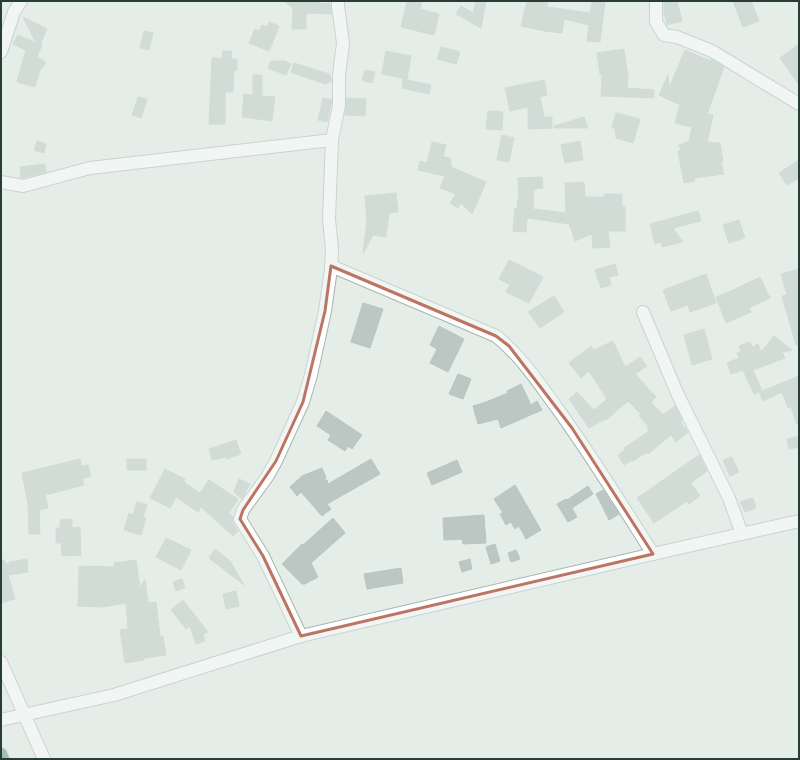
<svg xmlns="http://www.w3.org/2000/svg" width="800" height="760" viewBox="0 0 800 760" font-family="Quicksand,sans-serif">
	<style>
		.building { fill: #bbc7c2; stroke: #b9c6bf }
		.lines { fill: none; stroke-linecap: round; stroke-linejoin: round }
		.minor-casing { stroke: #a8b5af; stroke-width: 14 }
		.trunk-casing { stroke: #c3c9c6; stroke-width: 14 }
		.minor { stroke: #fff; stroke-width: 12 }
		.trunk { stroke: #528173; stroke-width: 12 }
		.marked { fill: none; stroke: #bc7563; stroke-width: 3; stroke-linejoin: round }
	</style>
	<rect width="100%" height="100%" fill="#e5ede9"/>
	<g class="building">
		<polygon points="284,1 320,1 320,4 330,3 331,14 306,13 306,29 292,29 293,8"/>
		<polygon points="407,1 422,1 420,9 439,14 434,35 401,27"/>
		<polygon points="476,1 486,1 481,28 456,14 461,6 473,13"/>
		<polygon points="527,1 548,1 547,7 590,13 592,1 605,1 600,42 587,41 589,25 564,19 562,33 545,31 521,26"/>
		<polygon points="664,1 677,1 682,21 667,25 664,12"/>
		<polygon points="733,1 751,1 759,21 743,27"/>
		<polygon points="23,17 47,29 40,45 42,45 37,57 43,60 46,63 40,70 35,87 17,82 26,50 13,44 18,35 36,43"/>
		<polygon points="269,22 279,26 269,51 249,43 255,29 259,31 262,25 267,27"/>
		<polygon points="144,31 153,33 149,50 140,48"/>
		<polygon points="799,44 799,85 780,58"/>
		<polygon points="441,47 460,52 456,64 437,59"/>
		<polygon points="624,49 628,77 627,88 654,90 654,98 601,96 602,74 600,74 597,53"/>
		<polygon points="685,50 711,61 711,59 724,67 707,114 713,115 707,142 720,143 723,162 721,163 724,174 694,178 695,181 684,183 678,151 681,150 679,145 689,141 692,127 675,123 680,105 659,95 668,75 669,88"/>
		<polygon points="223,51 232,51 231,59 237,59 237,70 234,70 233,92 225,92 225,124 209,124 212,58 222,58"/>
		<polygon points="386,51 411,56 407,79 382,74"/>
		<polygon points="271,61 285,61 291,64 286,75 268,68"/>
		<polygon points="294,63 329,74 332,81 325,84 291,72"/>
		<polygon points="365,70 375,72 372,83 362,80"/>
		<polygon points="253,75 262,75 262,96 275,97 272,121 242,117 244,94 253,95"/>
		<polygon points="403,79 431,85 429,94 402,88"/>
		<polygon points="544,80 547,95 540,97 544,117 552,117 552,128 528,129 528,107 510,111 505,88"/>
		<polygon points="138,97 147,99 141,118 132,115"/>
		<polygon points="323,98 332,100 327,122 318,120"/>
		<polygon points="346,98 366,99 365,116 345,115"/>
		<polygon points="488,111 503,112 502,130 486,129"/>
		<polygon points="616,113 640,119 633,143 616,138 615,128 612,128"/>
		<polygon points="584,117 588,128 555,128 554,126"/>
		<polygon points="502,135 514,138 509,162 497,160"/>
		<polygon points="37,141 46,144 44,153 34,150"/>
		<polygon points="580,141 583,160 565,163 561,145"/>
		<polygon points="432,142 446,145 443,157 451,158 451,167 486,182 472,214 461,203 458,208 450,203 456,194 440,188 445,176 418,170 420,161 427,163"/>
		<polygon points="799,160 799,178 787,185 779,173"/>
		<polygon points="45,164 46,172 21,178 20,167"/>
		<polygon points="542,177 543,188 534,189 533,209 566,213 565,183 584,182 585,197 604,197 604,194 622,194 622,207 625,207 625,231 608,231 610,247 593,248 592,234 575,241 569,224 527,218 526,232 513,231 515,208 517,209 518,199 519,199 518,178"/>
		<polygon points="396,193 398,212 389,213 386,237 373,235 364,252 363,252 367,221 365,196"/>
		<polygon points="698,211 701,221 673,228 683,242 662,247 661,242 655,244 650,224"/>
		<polygon points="739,220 745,238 729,243 723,225"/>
		<polygon points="509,260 543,277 529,303 506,292 510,285 499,279"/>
		<polygon points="615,264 618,275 609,277 611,285 601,288 595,270"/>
		<polygon points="799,269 799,345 796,345 782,296 787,295 781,274"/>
		<polygon points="706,274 716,303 690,312 688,305 671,311 663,290"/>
		<polygon points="760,277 770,298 749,308 751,312 726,323 716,297 731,291"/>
		<polygon points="554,296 564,312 540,328 528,312"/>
		<polygon points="363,303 383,309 370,348 351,342"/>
		<polygon points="439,326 464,339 448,372 430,363 437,349 430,345"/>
		<polygon points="704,329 712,359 692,365 684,335"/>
		<polygon points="774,336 792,350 782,352 785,358 753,370 762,391 799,376 799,423 797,424 791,407 788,408 782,392 763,401 759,392 754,394 743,370 731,374 727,363 739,358 737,353 741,351 739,346 750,342 752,347 758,344 761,352"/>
		<polygon points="613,341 625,367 640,357 647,366 635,374 656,397 651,402 663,415 675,406 682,420 680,421 688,432 676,442 671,435 648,454 647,452 633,461 632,460 624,465 618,455 625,450 624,448 649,431 647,428 649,427 639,416 641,414 628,401 606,420 605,419 589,428 569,399 577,392 594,410 607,399 589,371 581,378 569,363 591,346 594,350"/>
		<polygon points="458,374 471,379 463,399 449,394"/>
		<polygon points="521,384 531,405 537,401 542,410 501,428 498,419 478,424 473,406 486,402 508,393 507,391"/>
		<polygon points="326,411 362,435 352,449 348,446 345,451 328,440 331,435 317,426"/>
		<polygon points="799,436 799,447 789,449 787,439"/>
		<polygon points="236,440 241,454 226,459 226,457 212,460 209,449"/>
		<polygon points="699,455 707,471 691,483 700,496 689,504 687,501 654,523 637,498"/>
		<polygon points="732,457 739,472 730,476 723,460"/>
		<polygon points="80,459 81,466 88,465 91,476 82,479 84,485 45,495 48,508 39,510 40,534 29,534 28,504 22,473"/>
		<rect x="127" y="459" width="19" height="11"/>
		<polygon points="371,459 380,474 327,504 331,509 322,516 301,492 297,496 290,487 302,476 322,468 326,478 323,482 327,480 328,484"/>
		<polygon points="457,460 462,472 432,485 427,473"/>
		<polygon points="165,469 185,479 184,482 200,493 209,480 238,499 229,513 233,517 233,523 238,531 233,536 201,507 198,512 176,497 170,508 150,498"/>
		<polygon points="239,479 250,484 242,499 234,492"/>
		<polygon points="515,485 541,530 526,539 519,526 515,529 511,522 506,525 500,514 503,513 494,499"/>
		<polygon points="588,486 593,494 572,508 577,517 568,522 557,504 566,499 567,500"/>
		<polygon points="603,490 619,514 609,520 596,494"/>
		<polygon points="753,498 756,508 745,512 740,502"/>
		<polygon points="137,502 147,505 143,517 146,518 141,535 124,530 129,513 133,515"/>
		<polygon points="484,515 486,543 463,544 462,539 444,540 443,518"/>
		<polygon points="333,518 345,533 311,563 318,577 305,584 302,584 282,564 302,544 303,545"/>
		<polygon points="72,519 72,528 80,527 81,555 62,556 61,543 56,543 56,528 60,528 60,520"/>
		<polygon points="166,538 191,550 181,570 156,557"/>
		<polygon points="495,544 500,561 491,564 486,547"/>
		<polygon points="215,549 230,561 244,585 209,558"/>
		<polygon points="516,550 520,559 511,562 508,553"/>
		<polygon points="27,559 28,572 8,575 15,599 1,603 1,560 4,560 5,564 10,563 10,562"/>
		<polygon points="470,559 472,569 462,572 459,562"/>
		<polygon points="136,560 140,588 145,579 148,603 156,602 160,636 163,636 166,655 144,658 144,660 125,663 120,630 128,629 126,603 102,607 78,606 79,566 115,567 114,563"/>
		<polygon points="401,568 403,583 367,589 364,574"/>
		<polygon points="182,579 185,588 176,591 173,582"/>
		<polygon points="236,591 239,606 226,609 223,594"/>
		<polygon points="183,600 208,632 203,634 205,641 196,644 190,626 186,629 171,610"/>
	</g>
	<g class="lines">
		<g class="minor-casing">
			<g id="minor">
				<polyline points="656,1 656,22 664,35 677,37 712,51 799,104"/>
				<polyline points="1,52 14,12 21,1"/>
				<polyline points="1,182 23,186 90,168 332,140"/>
				<path d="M 331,266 L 496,336 C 521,356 538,382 557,408 C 591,455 622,505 653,554"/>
				<polyline points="643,312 678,395 729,498 742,534"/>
				<polyline points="301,636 263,556 240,519 243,510 267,477 276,461 303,402 311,375 325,311 331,269 332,249 329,219 332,140 339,105 339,75 343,43 338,6 338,1"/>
				<polyline points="1,662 44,759"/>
				<polyline points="1,720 114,695 301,636 653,554 799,521"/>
			</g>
		</g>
		<g class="trunk-casing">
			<polyline id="trunk" points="1,754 3,759"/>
		</g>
		<use href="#minor" class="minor"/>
		<use href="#trunk" class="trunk"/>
	</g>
	<path d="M0 0H800V760H0ZM 331,266 L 496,336 L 509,346 L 572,428 L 653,554 L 301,636 L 263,556 L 240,519 L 243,510 L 276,461 L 303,402 L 325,311 Z" fill="#e5ede9" fill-opacity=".55" fill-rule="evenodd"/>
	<path class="marked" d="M 331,266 L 496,336 L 509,346 L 572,428 L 653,554 L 301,636 L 263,556 L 240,519 L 243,510 L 276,461 L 303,402 L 325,311 Z"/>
	<rect width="800" height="760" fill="none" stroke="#273d35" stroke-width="4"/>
</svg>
